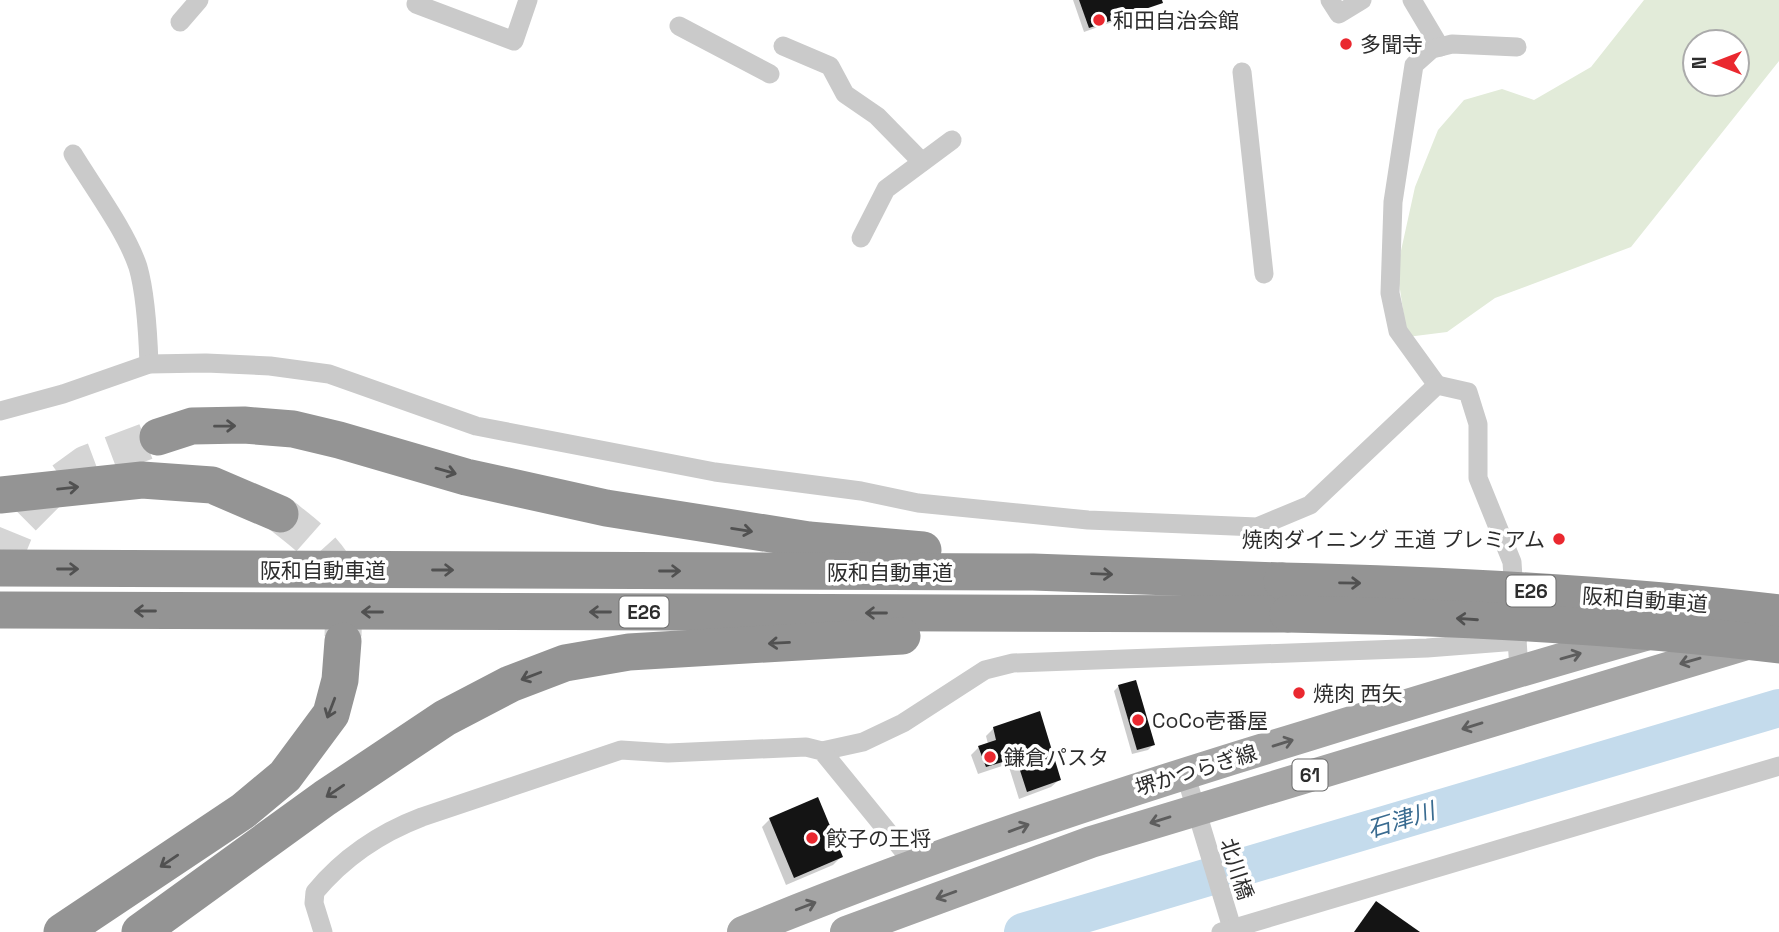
<svg xmlns="http://www.w3.org/2000/svg" width="1779" height="932" viewBox="0 0 1779 932" font-family="'Space Grotesk','Noto Sans JP',sans-serif">
	<style>
		.green { fill: #e2ebd9; fill-rule: evenodd }
		.shadow { fill: #0003 }
		.lines { fill: none; stroke-linecap: round; stroke-linejoin: round }
		.river { stroke: #c4dbec; stroke-width: 38 }
		.building { fill: #141414 }
		.highway-tunnel { stroke: #d5d5d5; stroke-width: 37; stroke-dasharray: 37 18; stroke-linecap: butt }
		.street { stroke: #cacaca; stroke-width: 19 }
		.primary { stroke: #a5a5a5; stroke-width: 32 }
		.highway { stroke: #949494; stroke-width: 37 }
		.highway-bridge { stroke: #949494; stroke-width: 37 }
		.oneway { stroke: #515151 }
		.oneway2 { stroke: #5d5d5d }
		.poi-dot { fill: #ea282f; stroke: #fff; stroke-width: 2.5 }
		.labels { text-anchor: middle; dominant-baseline: central; stroke-width: 7; stroke-linejoin: round; paint-order: stroke }
		.shield { fill: #fff; stroke: #6c6c6c; stroke-width: 2 }
		.shield-label { font-size: 19px; font-weight: bold; fill: #2d2d2d }
		.poi-label { font-size: 21px; fill: #2d2d2d; stroke: #fff; text-anchor: start }
		.street-label { font-size: 21px; fill: #2d2d2d; stroke: #fff }
		.water-label { font-size: 23px; font-style: italic; fill: #396b90; stroke: #fff }
	</style>
	<rect width="100%" height="100%" fill="#fff"/>
	<path class="green" d="M 1644,0 L 1779,0 L 1779,61 L 1631,247 L 1495,298 L 1447,332 L 1407,337 L 1397,269 L 1415,187 L 1438,130 L 1464,100 L 1502,89 L 1534,100 L 1591,67 ZM 1695,42 L 1737,42 L 1737,84 L 1695,84 Z"/>
	<g class="shadow">
		<polygon points="1073,0 1130,0 1134,11 1129,16 1084,32"/>
		<polygon points="1119,686 1153,745 1148,750 1132,754 1114,691"/>
		<polygon points="994,728 1059,780 1051,787 1019,799 1008,764 978,774 971,755 979,747 988,744 986,736"/>
		<polygon points="770,819 841,857 833,865 786,885 762,827"/>
	</g>
	<g class="lines">
		<polyline class="river" points="1023,932 1779,708"/>
	</g>
	<g class="building">
		<polygon points="1079,0 1162,0 1163,3 1089,28"/>
		<polygon points="1136,680 1155,745 1137,750 1118,685"/>
		<polygon points="1040,711 1061,780 1027,792 1016,758 986,767 978,746 996,740 993,727"/>
		<polygon points="818,797 843,857 794,878 769,818"/>
		<polygon points="1376,901 1420,932 1354,932"/>
	</g>
	<g class="lines">
		<g class="highway-tunnel">
			<path d="M 280,514 C 301,531 326,548 338,574 C 346,593 343,620 343,641"/>
			<polyline points="0,567 19,521 50,490 86,464 158,437"/>
		</g>
		<g class="street">
			<polyline points="418,0 416,4 514,41 528,0"/>
			<polyline points="1330,0 1339,14 1362,0"/>
			<polyline points="1412,0 1440,47"/>
			<polyline points="180,22 199,0"/>
			<polyline points="679,26 770,74"/>
			<polyline points="783,46 830,66 845,94 877,116 922,162"/>
			<polyline points="1242,72 1264,274"/>
			<path d="M 73,154 C 93,187 126,231 138,267 C 146,295 148,335 149,364"/>
			<polyline points="861,238 886,189 952,140"/>
			<polyline points="1437,385 1398,331 1390,293 1393,202 1414,65 1432,49 1452,44 1517,47"/>
			<polyline points="0,411 63,394 149,364 206,363 270,366 329,374 476,426 715,472 861,491 918,503 1088,520 1257,527 1310,505 1437,385 1468,392 1478,424 1478,478 1512,562 1519,670"/>
			<polyline points="822,751 863,742 903,723 985,670 1013,663 1427,648 1517,641"/>
			<polyline points="1185,773 1232,928"/>
			<path d="M 323,932 L 314,903 L 315,892 C 344,857 380,833 422,817 L 621,750 L 668,753 L 806,747 L 822,751 L 915,865"/>
			<polyline points="1221,932 1779,766"/>
		</g>
		<g class="primary">
			<path d="M 743,932 C 927,856 1116,794 1306,736 C 1419,701 1532,667 1645,635"/>
			<polyline points="846,932 1091,842 1747,644"/>
		</g>
		<g class="highway">
			<polyline points="158,437 192,426 244,425 293,429 339,440 466,477 606,508 809,540 923,550"/>
			<polyline points="0,495 142,480 212,485 280,514"/>
			<polyline points="0,568 1033,572 1282,581"/>
			<polyline points="0,610 1288,614"/>
			<polyline points="62,932 243,811 285,776 331,714 340,680 343,641"/>
			<polyline points="140,932 325,798 445,718 510,684 565,663 629,652 902,636"/>
		</g>
		<g class="highway-bridge">
			<path d="M 1282,581 C 1448,585 1614,593 1779,613"/>
			<path d="M 1288,614 C 1452,617 1616,625 1779,645"/>
		</g>
	</g>
	<defs><path id="oneway-shaft" d="M-6 0H5M1.5-3L5.5 0L1.5 3" fill="none" stroke-width="1.6" stroke-linecap="round" stroke-linejoin="round" transform="scale(1.75)"/></defs>
	<g class="oneway">
		<use href="#oneway-shaft" transform="translate(225 426) rotate(-1)"/>
		<use href="#oneway-shaft" transform="translate(446 471) rotate(16)"/>
		<use href="#oneway-shaft" transform="translate(68 488) rotate(-6)"/>
		<use href="#oneway-shaft" transform="translate(742 530) rotate(9)"/>
		<use href="#oneway-shaft" transform="translate(68 569)"/>
		<use href="#oneway-shaft" transform="translate(443 570)"/>
		<use href="#oneway-shaft" transform="translate(670 571)"/>
		<use href="#oneway-shaft" transform="translate(1102 574) rotate(2)"/>
		<use href="#oneway-shaft" transform="translate(1350 583) rotate(1)"/>
		<use href="#oneway-shaft" transform="translate(145 611) rotate(-180)"/>
		<use href="#oneway-shaft" transform="translate(372 612) rotate(-180)"/>
		<use href="#oneway-shaft" transform="translate(600 612) rotate(-180)"/>
		<use href="#oneway-shaft" transform="translate(876 613) rotate(-180)"/>
		<use href="#oneway-shaft" transform="translate(1467 619) rotate(-176)"/>
		<use href="#oneway-shaft" transform="translate(779 643) rotate(177)"/>
		<use href="#oneway-shaft" transform="translate(531 676) rotate(159)"/>
		<use href="#oneway-shaft" transform="translate(331 708) rotate(111)"/>
		<use href="#oneway-shaft" transform="translate(335 791) rotate(146)"/>
		<use href="#oneway-shaft" transform="translate(169 861) rotate(146)"/>
	</g>
	<g class="oneway2">
		<use href="#oneway-shaft" transform="translate(1571 656) rotate(-16)"/>
		<use href="#oneway-shaft" transform="translate(1690 661) rotate(164)"/>
		<use href="#oneway-shaft" transform="translate(1472 726) rotate(163)"/>
		<use href="#oneway-shaft" transform="translate(1283 743) rotate(-17)"/>
		<use href="#oneway-shaft" transform="translate(1160 820) rotate(163)"/>
		<use href="#oneway-shaft" transform="translate(1019 828) rotate(-20)"/>
		<use href="#oneway-shaft" transform="translate(946 895) rotate(160)"/>
		<use href="#oneway-shaft" transform="translate(806 906) rotate(-21)"/>
	</g>
	<g class="poi-dot">
		<circle cx="1099" cy="20" r="7"/>
		<circle cx="1346" cy="44" r="7"/>
		<circle cx="1559" cy="539" r="7"/>
		<circle cx="1299" cy="693" r="7"/>
		<circle cx="1138" cy="720" r="7"/>
		<circle cx="990" cy="757" r="7"/>
		<circle cx="812" cy="838" r="7"/>
	</g>
	<g class="labels">
		<g class="shield">
			<rect x="1506.5" y="575.5" width="49" height="31" rx="5"/>
			<rect x="619.5" y="596.5" width="49" height="31" rx="5"/>
			<rect x="1292.5" y="759.5" width="35" height="31" rx="5"/>
		</g>
		<g class="shield-label">
			<text x="1531" y="591">E26</text>
			<text x="644" y="612">E26</text>
			<text x="1310" y="775">61</text>
		</g>
		<g class="poi-label">
			<text x="1113" y="20">和田自治会館</text>
			<text x="1360" y="44">多聞寺</text>
			<text x="1545" y="539" text-anchor="end">焼肉ダイニング 王道 プレミアム</text>
			<text x="1313" y="693">焼肉 西矢</text>
			<text x="1152" y="720">CoCo壱番屋</text>
			<text x="1004" y="757">鎌倉パスタ</text>
			<text x="826" y="838">餃子の王将</text>
		</g>
		<g class="street-label">
			<text x="323" y="570">阪和自動車道</text>
			<text x="890" y="572">阪和自動車道</text>
			<text transform="translate(1645 600) rotate(4)">阪和自動車道</text>
			<text transform="translate(1196 770) rotate(-17)">堺かつらぎ線</text>
			<text transform="translate(1237 869) rotate(72)">北川橋</text>
		</g>
		<g class="water-label">
			<text transform="translate(1401 820) rotate(-17)">石津川</text>
		</g>
	</g>
	<g transform="translate(1716 63) rotate(270)"><circle r="33" fill="#ffffff" stroke="#ababab" stroke-width="2"/>
	<path d="M0-5L12 26L0 18L-12 26Z" fill="#ea282f"/>
	<text y="-10" font-size="19" font-weight="bold" text-anchor="middle" fill="#2d2d2d">N</text>
	</g>
</svg>
